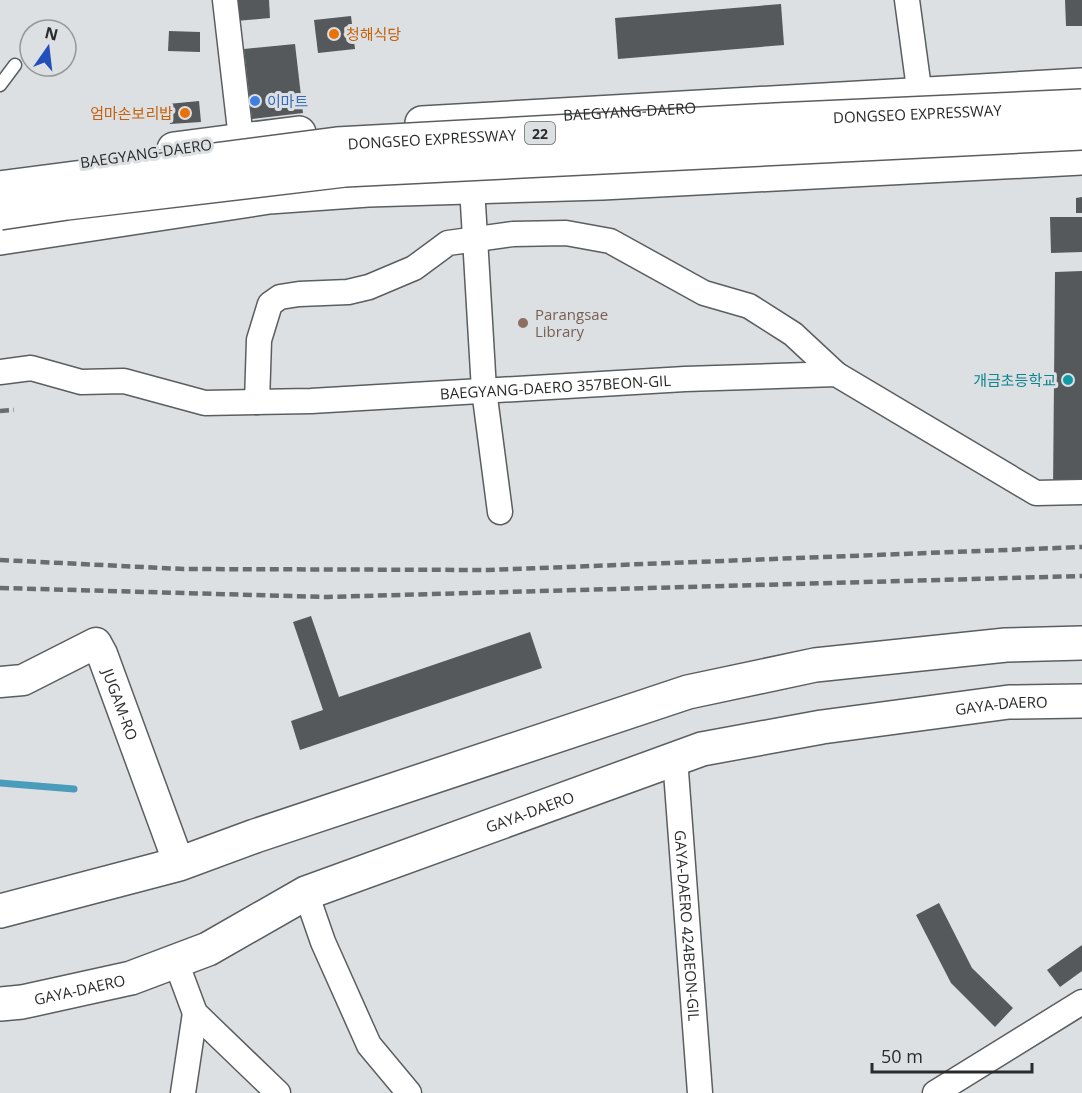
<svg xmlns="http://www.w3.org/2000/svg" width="1082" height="1093" viewBox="0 0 1082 1093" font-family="'Open Sans','Noto Sans KR',sans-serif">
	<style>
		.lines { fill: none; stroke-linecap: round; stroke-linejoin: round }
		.stream { stroke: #499cbb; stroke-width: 7 }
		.building { fill: #56595c }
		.service-casing { stroke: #5b5e60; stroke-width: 15 }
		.minor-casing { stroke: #5b5e60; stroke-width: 27 }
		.tertiary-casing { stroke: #5b5e60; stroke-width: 33 }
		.secondary-casing { stroke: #5b5e60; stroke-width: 36 }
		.service { stroke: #fff; stroke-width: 12 }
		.minor { stroke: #fff; stroke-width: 24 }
		.tertiary { stroke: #fff; stroke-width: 30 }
		.secondary { stroke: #fff; stroke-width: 33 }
		.rail { stroke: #6a6c6d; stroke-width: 4.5; stroke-dasharray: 9 4.5; stroke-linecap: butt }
		.trunk-bridge-casing { stroke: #5b5e60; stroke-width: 36; stroke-linecap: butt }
		.trunk-bridge { stroke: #fff; stroke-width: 33 }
		.food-dot { fill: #e8710a; stroke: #dde0e3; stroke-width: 2 }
		.shop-dot { fill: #3f7fe0; stroke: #dde0e3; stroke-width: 2 }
		.education-dot { fill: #8d6e63; stroke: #dde0e3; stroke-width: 2 }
		.culture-dot { fill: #0f9aa8; stroke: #dde0e3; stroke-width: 2 }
		.labels { text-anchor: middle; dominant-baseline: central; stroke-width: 6; stroke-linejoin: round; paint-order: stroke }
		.shield { fill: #dde0e3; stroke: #5f6162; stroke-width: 1.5 }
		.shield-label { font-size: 14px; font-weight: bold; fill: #292a2b }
		.food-label { font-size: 15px; fill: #c56008; stroke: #dde0e3; text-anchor: start }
		.shop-label { font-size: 15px; fill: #366cbe; stroke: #dde0e3; text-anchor: start }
		.street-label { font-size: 15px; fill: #292a2b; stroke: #dde0e3 }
		.education-label { font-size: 15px; fill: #785e54; stroke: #dde0e3; text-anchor: start }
		.culture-label { font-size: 15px; fill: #0d838f; stroke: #dde0e3; text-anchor: end }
	</style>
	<rect width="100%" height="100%" fill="#dde0e3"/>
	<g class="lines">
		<polyline class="stream" points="0,783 74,789"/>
	</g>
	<g class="building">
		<polygon points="234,0 269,0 270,18 236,21"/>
		<polygon points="1065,0 1082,0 1082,26 1066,26"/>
		<polygon points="781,4 784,45 618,59 615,18"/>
		<polygon points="351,16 355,49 318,53 314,20"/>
		<polygon points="169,31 200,32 200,52 168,51"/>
		<polygon points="295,44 303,113 252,119 244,49"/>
		<polygon points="199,101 201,122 170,124 168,104"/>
		<polygon points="1082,197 1082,213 1076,213 1076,198"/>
		<polygon points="1050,217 1082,217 1082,252 1051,253"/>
		<polygon points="1082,271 1082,489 1053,490 1055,272"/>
		<polygon points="311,616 339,697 530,632 542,668 300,750 291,721 323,710 293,622"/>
		<polygon points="939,903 972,968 1013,1008 995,1027 951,983 916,915"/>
		<polygon points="1082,945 1082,971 1060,987 1047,970"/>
	</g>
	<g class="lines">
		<g class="service-casing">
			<polyline id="service" points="0,85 15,65"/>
		</g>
		<g class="minor-casing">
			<g id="minor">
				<polyline points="225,0 243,156"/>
				<polyline points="907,0 922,111"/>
				<polyline points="472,187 484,390 500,512"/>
				<path id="s1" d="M 0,372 L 31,368 L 81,382 L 124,381 L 205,403 L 311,401 L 685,379 L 836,374 L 1036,493 L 1082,492"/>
				<polyline points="257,402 259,340 270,304 280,297 299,294 348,292 369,287 414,268 448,243 513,234 566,233 610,241 704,293 749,306 793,334 836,374"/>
				<path id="s2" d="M 675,758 L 700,1093"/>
				<polyline points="306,893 323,942 369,1045 409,1093"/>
				<polyline points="176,962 195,1013 278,1093"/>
				<polyline points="183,1093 195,1013"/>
				<polyline points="935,1093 1082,1002"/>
			</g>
		</g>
		<g class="tertiary-casing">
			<g id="tertiary">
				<path id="s3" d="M 0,682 L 23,680 L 96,643 L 102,654 L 179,864"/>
			</g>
		</g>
		<g class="secondary-casing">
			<g id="secondary">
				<path id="s4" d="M 422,123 L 1082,85"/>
				<polyline points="174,149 299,133"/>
				<polyline points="0,238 269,197 368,190 602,183 1082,158"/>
				<polyline points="0,911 179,864 255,836 688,692 815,665 1006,645 1082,643"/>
				<path id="s5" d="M 0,1004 L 22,1002 L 131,978 L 208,949 L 306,893 L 702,749 L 822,727 L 1009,702 L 1082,701"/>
			</g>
		</g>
		<use href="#service" class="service"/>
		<use href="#minor" class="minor"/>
		<use href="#tertiary" class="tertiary"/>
		<use href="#secondary" class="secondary"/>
		<g class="rail">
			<polyline points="0,411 14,410"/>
			<polyline points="0,560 183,569 489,570 1082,547"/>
			<polyline points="0,588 328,597 1082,576"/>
		</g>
		<g class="trunk-bridge-casing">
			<g id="trunk-bridge">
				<path id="s6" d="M 0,188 L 337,144 L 775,120 L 1082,106"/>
				<polyline points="0,213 67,203 345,170 1082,133"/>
			</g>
		</g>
		<use href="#trunk-bridge" class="trunk-bridge"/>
	</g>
	<g class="food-dot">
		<circle cx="334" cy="34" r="6"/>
		<circle cx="185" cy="113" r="6"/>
	</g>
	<circle class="shop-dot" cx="255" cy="101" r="6"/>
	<circle class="education-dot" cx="523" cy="323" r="6"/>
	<circle class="culture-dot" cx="1068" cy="380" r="6"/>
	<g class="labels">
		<rect class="shield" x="525" y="122" width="30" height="22" rx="4.5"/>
		<g class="shield-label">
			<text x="540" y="133">22</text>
		</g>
		<g class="food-label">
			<text x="346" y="34">청해식당</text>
			<text x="173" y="113" text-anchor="end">엄마손보리밥</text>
		</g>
		<g class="shop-label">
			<text x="267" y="101">이마트</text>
		</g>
		<g class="street-label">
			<text stroke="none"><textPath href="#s4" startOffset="208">BAEGYANG-DAERO</textPath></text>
			<text stroke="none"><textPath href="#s6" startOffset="921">DONGSEO EXPRESSWAY</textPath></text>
			<text stroke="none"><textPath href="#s6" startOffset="435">DONGSEO EXPRESSWAY</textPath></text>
			<text transform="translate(146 153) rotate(-8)">BAEGYANG-DAERO</text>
			<text stroke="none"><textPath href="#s1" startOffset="561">BAEGYANG-DAERO 357BEON-GIL</textPath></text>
			<text stroke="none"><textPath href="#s3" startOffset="171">JUGAM-RO</textPath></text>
			<text stroke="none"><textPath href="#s5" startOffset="1053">GAYA-DAERO</textPath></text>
			<text stroke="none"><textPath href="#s5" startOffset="567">GAYA-DAERO</textPath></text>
			<text stroke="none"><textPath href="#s2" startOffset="168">GAYA-DAERO 424BEON-GIL</textPath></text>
			<text stroke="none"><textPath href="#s5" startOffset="81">GAYA-DAERO</textPath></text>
		</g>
		<g class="education-label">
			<text x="535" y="314">Parangsae<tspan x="535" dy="17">Library</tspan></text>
		</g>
		<g class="culture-label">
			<text x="1056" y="380">개금초등학교</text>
		</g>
	</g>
	<g transform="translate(48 48) rotate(14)"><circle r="28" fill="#dde0e3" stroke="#959799" stroke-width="1.5"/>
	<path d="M0-4.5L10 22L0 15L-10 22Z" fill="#234fbd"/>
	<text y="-9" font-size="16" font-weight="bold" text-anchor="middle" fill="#292a2b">N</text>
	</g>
	<path d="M872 1063v9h160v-9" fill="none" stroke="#292a2b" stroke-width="3"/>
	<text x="881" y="1063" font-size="18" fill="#292a2b" stroke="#dde0e3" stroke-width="4.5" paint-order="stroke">50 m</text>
</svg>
